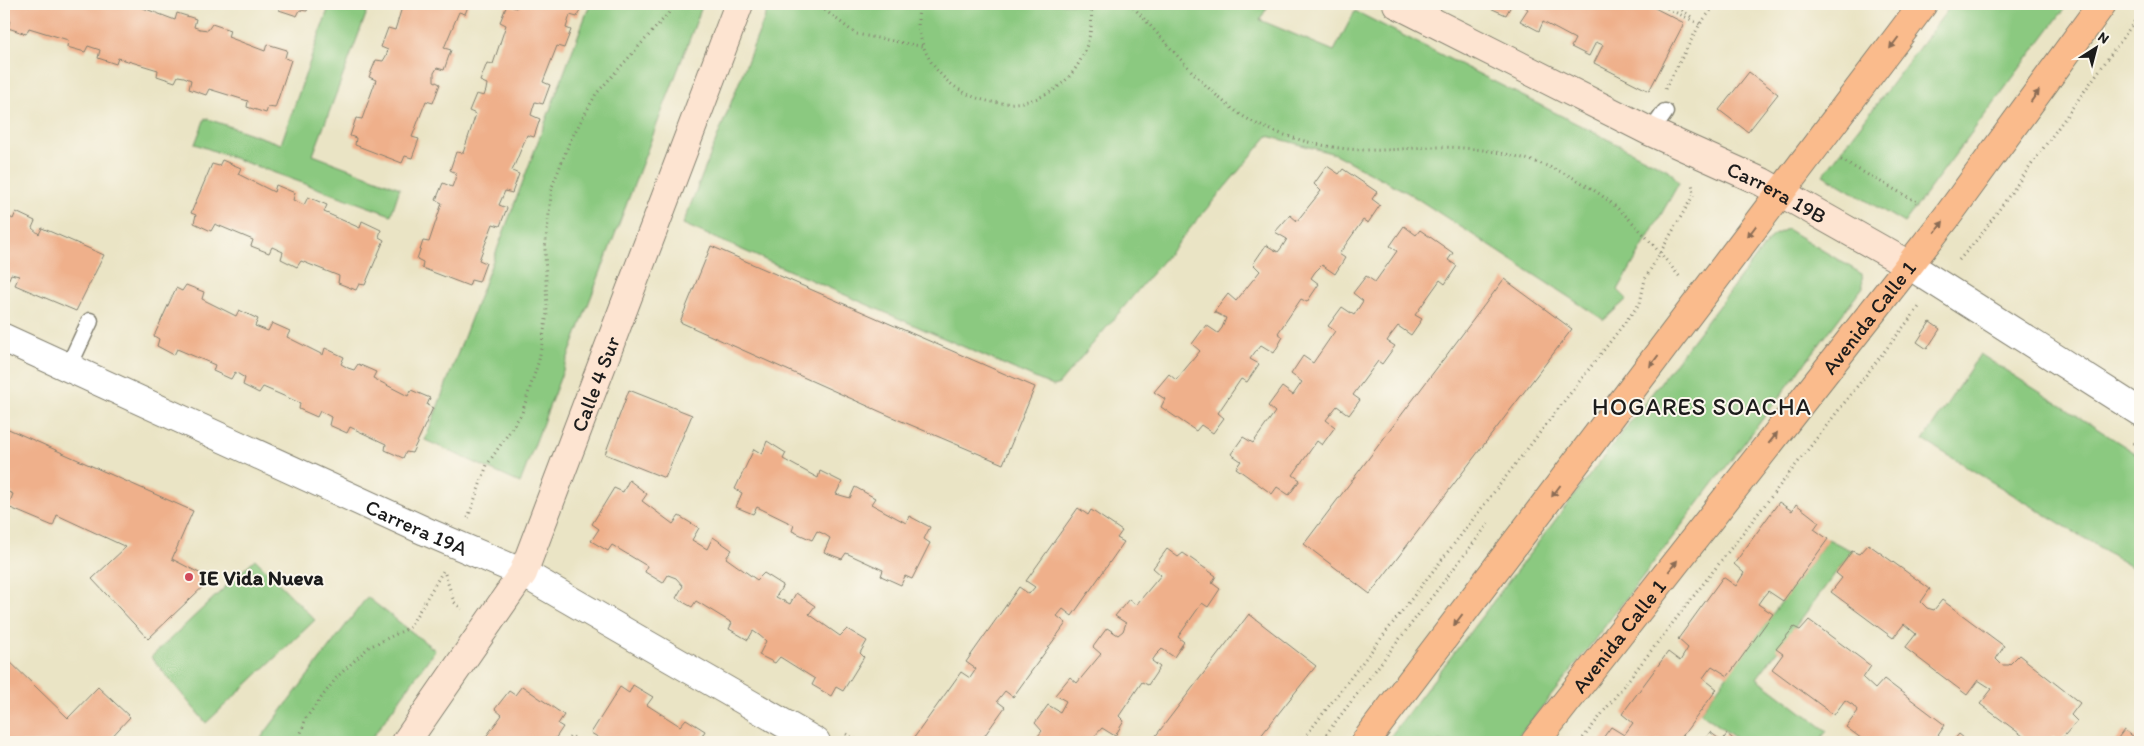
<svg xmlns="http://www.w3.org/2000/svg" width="2144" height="746" viewBox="0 0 2144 746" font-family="Itim,sans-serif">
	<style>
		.green { fill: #8bc980; stroke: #54724e }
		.building { fill: #efb08b }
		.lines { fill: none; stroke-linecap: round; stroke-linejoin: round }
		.service-casing { stroke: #838070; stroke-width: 19 }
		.minor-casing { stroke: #838070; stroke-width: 30 }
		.tertiary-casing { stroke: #838070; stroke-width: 30 }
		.secondary-casing { stroke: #838070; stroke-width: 30 }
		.primary-casing { stroke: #838070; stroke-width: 30 }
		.path { stroke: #838070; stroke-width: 3; stroke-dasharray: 1 4; stroke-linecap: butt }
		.service { stroke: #fff; stroke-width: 16 }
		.minor { stroke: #fff; stroke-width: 28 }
		.tertiary { stroke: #fff; stroke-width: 28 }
		.secondary { stroke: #fde4d1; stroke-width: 28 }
		.primary { stroke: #fabb8c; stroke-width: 28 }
		.oneway { fill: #8b6c54 }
		.poi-dot { fill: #d1495b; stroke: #fbf7ec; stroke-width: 2 }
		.labels { text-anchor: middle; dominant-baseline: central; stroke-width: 4; stroke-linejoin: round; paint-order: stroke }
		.street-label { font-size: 21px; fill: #1c1c1c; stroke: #fbf7ec }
		.poi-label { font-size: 21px; font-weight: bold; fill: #1c1c1c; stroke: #fbf7ec; text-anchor: start }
		.quarter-label { font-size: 24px; letter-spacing: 1px; fill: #1c1c1c; stroke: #fbf7ec }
	</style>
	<rect width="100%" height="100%" fill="#fbf7ec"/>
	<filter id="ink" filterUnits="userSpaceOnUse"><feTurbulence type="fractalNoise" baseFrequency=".02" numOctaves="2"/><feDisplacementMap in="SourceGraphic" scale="10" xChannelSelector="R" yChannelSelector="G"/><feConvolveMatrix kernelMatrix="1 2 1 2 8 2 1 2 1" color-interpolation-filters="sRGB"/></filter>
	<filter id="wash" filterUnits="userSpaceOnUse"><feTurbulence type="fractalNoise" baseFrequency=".0096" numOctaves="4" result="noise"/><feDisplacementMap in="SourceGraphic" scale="20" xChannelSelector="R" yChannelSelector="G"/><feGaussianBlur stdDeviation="1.12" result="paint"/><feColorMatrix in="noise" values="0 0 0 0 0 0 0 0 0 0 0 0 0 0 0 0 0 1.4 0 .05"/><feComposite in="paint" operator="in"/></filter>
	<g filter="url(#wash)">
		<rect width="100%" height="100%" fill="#eae4c5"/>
		<g class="green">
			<polygon points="330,4 370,4 313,155 400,188 391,215 195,144 205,118 281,144"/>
			<polygon points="590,4 703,4 520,483 425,440"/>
			<polygon points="770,4 1269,4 1260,20 1334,51 1355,11 1670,171 1679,183 1618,290 1627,299 1604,320 1410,194 1335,154 1268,136 1058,385 1053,386 683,224"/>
			<polygon points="1952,4 2068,4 1904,223 1823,175"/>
			<polygon points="1787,229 1862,274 1863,287 1567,676 1514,742 1386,742 1772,236"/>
			<polygon points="1980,354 2140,456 2140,572 1923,440"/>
			<polygon points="1828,539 1852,551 1757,678 1827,731 1818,742 1741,742 1700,712"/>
			<polygon points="255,559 315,620 206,723 151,657"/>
			<polygon points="367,597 435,650 369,742 258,742"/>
		</g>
		<g id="blocks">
			<g class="building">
				<polygon points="9,4 139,4 138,6 175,20 177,13 196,19 194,27 200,29 208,30 212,24 230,30 228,37 265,51 267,44 287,50 285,58 291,60 275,108 268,107 266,113 247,107 248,101 209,89 206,95 189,89 191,80 184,77 178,76 175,82 157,76 158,70 118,58 116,64 98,58 100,50 88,46 85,52 67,47 68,40 29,28 26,34 8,28 10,20 4,18"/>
				<polygon points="280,4 309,4 307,11 300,10 297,16 279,10"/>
				<polygon points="403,4 469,4 465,14 459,12 444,48 451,50 444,70 437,68 434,73 434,81 440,84 433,103 426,101 412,137 419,139 412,158 405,156 402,163 355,145 356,138 350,136 356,118 362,119 376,80 369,77 376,60 383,61 386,56 388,50 381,47 388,28 395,30"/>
				<polygon points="520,4 582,4 577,17 570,15 566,28 571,30 564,48 557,46 543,82 550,85 543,104 535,102 533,108 531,115 540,119 534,137 527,135 512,171 519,174 512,193 505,191 499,205 507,208 500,226 493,224 479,260 486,263 479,282 471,280 469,286 422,268 423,262 417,259 423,241 429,242 442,203 436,200 443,183 452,187 455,179 456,173 450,170 456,152 463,153 476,114 469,111 476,94 484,96 486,90 487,84 480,81 487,63 493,64 506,25 500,22 507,5 516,8"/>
				<polygon points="1489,4 1512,4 1506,15 1488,7"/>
				<polygon points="1520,4 1617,4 1623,7 1625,4 1647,4 1684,23 1649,91 1594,63 1603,45 1596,42 1589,56 1571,47 1575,39 1543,22 1539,31 1520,21 1528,9"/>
				<polygon points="1749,72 1778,94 1748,132 1719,110"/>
				<polygon points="222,160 241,168 238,174 274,192 276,185 295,193 293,200 304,205 308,197 327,205 324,212 360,228 362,221 381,230 379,237 384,240 365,285 359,284 356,290 338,283 339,276 301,261 297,267 281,259 283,252 272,247 269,253 251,246 253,240 215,224 211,231 194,223 196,215 191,213 212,164 219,166"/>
				<polygon points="1327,166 1339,174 1343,169 1377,192 1372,199 1380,205 1368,223 1363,220 1339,254 1345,258 1335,274 1322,265 1315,272 1311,278 1319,284 1307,302 1301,299 1278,333 1283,337 1274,353 1261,345 1255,352 1250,359 1259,364 1247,382 1241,379 1218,413 1224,418 1213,433 1201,425 1196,431 1161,407 1165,399 1154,392 1169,374 1176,380 1200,351 1192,344 1206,325 1218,333 1222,328 1226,318 1214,312 1228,294 1236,301 1260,271 1253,264 1266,245 1278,252 1282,247 1287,239 1275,232 1290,215 1297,221 1321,191 1314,184"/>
				<polygon points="16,212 35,221 32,228 39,234 42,228 104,255 76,311 15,285 19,276 11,274 8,281 4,279 4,214 13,219"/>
				<polygon points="1404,226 1416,235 1420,230 1453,253 1448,260 1457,266 1445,284 1440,280 1415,315 1422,319 1411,335 1398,326 1391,335 1387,341 1395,346 1382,364 1378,361 1353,395 1360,400 1349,415 1337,406 1326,420 1335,427 1322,445 1317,441 1293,475 1300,480 1289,495 1277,487 1272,494 1236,468 1241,461 1231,454 1243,437 1253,443 1275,412 1268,406 1282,387 1293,395 1302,382 1291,374 1303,356 1313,363 1335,331 1328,326 1342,307 1354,315 1363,301 1353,293 1366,276 1375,282 1397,251 1390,246"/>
				<polygon points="711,246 1035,387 1003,464 899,420 680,322"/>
				<polygon points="1504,279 1572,329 1370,594 1304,544"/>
				<polygon points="186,285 204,292 202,299 236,316 239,310 258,319 255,326 268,331 272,323 290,331 287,337 323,355 325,348 344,357 341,364 348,368 354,370 358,364 376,372 373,378 408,396 411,390 430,398 427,405 433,408 412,453 406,452 403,458 385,450 386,444 350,427 347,433 329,425 331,417 320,411 317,417 299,409 300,403 263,387 259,393 243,385 245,378 235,372 231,379 213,371 215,365 177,349 174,355 157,346 159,339 154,336 176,288 182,291"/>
				<polygon points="1930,322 1940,329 1927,349 1917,342"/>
				<polygon points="629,390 692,415 665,478 605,454"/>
				<polygon points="4,427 193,511 172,559 211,579 148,639 92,579 126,547 57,515 53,526 8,507 13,494 4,490"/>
				<polygon points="767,441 786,453 783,459 818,478 820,471 842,482 836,494 850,498 855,487 875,498 871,504 906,523 909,516 930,527 924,539 930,543 912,579 905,576 901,585 881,576 883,570 846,553 842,559 824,552 830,538 824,534 817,531 812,540 792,531 794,525 757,507 753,514 736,507 742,493 735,489 754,449 762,454"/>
				<polygon points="629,480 647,494 642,501 673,524 679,516 699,528 692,540 707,549 713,537 732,550 726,558 757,580 764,573 783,585 776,597 790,604 796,593 815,606 809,614 840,636 847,629 867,641 860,653 864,657 843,691 836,687 831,696 812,685 815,679 780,657 775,663 759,655 766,641 759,635 753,631 748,640 729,629 732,623 696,601 692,607 676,598 683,586 676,578 668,575 663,583 645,572 647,566 612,545 608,551 591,541 599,529 592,524 614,488 623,492"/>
				<polygon points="1779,502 1792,511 1796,504 1819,522 1814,529 1828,539 1783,601 1768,591 1763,597 1758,604 1773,614 1728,676 1712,666 1708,671 1703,678 1717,689 1678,742 1657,740 1655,742 1600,742 1611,727 1624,735 1633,723 1622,714 1668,652 1680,661 1688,648 1678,639 1723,577 1736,586 1744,573 1734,564"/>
				<polygon points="1078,508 1088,515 1091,510 1122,531 1117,538 1124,542 1072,616 1063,609 1057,616 1066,623 1013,697 1005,691 997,701 1005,707 980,742 911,742 961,672 970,678 976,669 966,662 1019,587 1029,594 1035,587 1026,581"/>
				<polygon points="1868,544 1930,589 1921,602 1927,608 1934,610 1942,600 2004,646 1996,659 2002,665 2009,665 2019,655 2080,703 2071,715 2077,721 2059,742 2053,736 2048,742 2031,742 1980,704 1992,689 1978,680 1967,695 1905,648 1916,634 1904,624 1893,638 1831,592 1842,578 1836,573 1852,551 1859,554"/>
				<polygon points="1167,549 1178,557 1183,553 1216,576 1212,583 1220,589 1208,607 1202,603 1178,637 1184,642 1174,657 1162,649 1156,655 1152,661 1160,667 1148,685 1142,682 1119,716 1124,721 1115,736 1102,728 1093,738 1099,742 1033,742 1042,731 1035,723 1048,705 1060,712 1066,701 1055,695 1070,677 1077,683 1101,654 1093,647 1107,628 1118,635 1123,631 1126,623 1115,616 1129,599 1136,605 1161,575 1153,568"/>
				<polygon points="1249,614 1316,666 1282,709 1256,742 1151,742"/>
				<polygon points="1809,620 1871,666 1863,678 1875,689 1884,679 1945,725 1937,737 1944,742 1866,742 1846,727 1858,711 1853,705 1845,700 1834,715 1772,669 1783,654 1776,649 1794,627 1800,630"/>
				<polygon points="4,656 68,718 98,687 130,717 107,742 4,742"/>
				<polygon points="633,685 653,697 647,705 680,726 686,719 705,731 701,738 707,742 600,742 601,739 591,733 620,687 629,693"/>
				<polygon points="522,686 564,715 558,724 563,727 553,742 482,742 502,715 495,709 509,691 515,695"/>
				<polygon points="2124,730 2137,739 2140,735 2140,742 2115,742"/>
				<polygon points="1710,732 1722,741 1727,734 1737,742 1703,742"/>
				<polygon points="1959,734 1969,742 1952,742"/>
			</g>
		</g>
	</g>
	<g filter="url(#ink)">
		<use href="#blocks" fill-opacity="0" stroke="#838070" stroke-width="1"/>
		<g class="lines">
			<g class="service-casing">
				<g id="service">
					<polyline points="1651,132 1665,112"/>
					<polyline points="68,368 90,321"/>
				</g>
			</g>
			<g class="minor-casing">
				<g id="minor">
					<path id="s1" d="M 4,338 L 425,531 L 523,573"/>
				</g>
			</g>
			<g class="tertiary-casing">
				<g id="tertiary">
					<polyline points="1909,265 2140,412"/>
					<polyline points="523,573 816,742"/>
				</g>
			</g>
			<g class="secondary-casing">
				<g id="secondary">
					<path id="s2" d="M 1397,4 L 1651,132 L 1762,182 L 1909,265"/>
					<path id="s3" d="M 406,742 L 523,573 L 739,4"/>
				</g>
			</g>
			<g class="primary-casing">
				<g id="primary">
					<polyline points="1365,742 1923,4"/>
					<path id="s4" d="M 1535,742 L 1946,218 L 2102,4"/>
				</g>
			</g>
			<g class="path">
				<polyline points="817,4 856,34 925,47"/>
				<path d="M 919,4 C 919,12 917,22 919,30 C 933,112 1048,132 1083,55 C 1090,39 1094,21 1090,4"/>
				<path d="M 1130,4 C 1166,40 1214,105 1259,125 C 1293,140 1332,150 1369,150 C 1392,151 1415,147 1437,147 C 1491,147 1547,159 1592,189 C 1627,211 1654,246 1680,277"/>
				<polyline points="1359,4 1367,8"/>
				<polyline points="1658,4 1700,24"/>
				<polyline points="1674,4 1694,19"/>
				<polyline points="1665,89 1700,24 1716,4"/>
				<polyline points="1841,160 1919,203"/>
				<polyline points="1959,260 1980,236 2140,14"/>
				<polyline points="2133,443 2140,448"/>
				<polyline points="468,518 487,465 522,413 539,360 547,314 545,249 552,187 570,141 596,94 668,14 674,4"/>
				<polyline points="445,574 454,602 462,609"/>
				<polyline points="846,734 860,742"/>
				<polyline points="298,742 306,718 337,677 369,647 409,628 443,571"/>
				<polyline points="566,742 571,736 581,742"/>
				<polyline points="1301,742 1640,303 1645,279 1694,194 1692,184"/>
				<polyline points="1320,742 1489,523"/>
				<polyline points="1580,742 1919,307"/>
			</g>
			<use href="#service" class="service"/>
			<use href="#minor" class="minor"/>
			<use href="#tertiary" class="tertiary"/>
			<use href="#secondary" class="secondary"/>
			<use href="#primary" class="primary"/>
		</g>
		<defs><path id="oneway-solid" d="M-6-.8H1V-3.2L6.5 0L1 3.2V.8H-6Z" transform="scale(1.25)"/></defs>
		<g class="oneway">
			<use href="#oneway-solid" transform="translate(1894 43) rotate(127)"/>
			<use href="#oneway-solid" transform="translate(2035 96) rotate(-54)"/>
			<use href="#oneway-solid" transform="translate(1939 227) rotate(-52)"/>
			<use href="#oneway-solid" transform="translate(1752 231) rotate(127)"/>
			<use href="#oneway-solid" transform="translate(1654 361) rotate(127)"/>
			<use href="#oneway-solid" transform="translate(1773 438) rotate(-52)"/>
			<use href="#oneway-solid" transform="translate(1556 491) rotate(127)"/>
			<use href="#oneway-solid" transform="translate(1673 566) rotate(-52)"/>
			<use href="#oneway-solid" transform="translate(1458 620) rotate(127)"/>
		</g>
	</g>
	<circle class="poi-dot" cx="189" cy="577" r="5"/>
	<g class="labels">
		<g class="street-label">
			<text stroke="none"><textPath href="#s2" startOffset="424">Carrera 19B</textPath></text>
			<text stroke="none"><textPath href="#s4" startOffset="540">Avenida Calle 1</textPath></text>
			<text stroke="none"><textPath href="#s3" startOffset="408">Calle 4 Sur</textPath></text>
			<text stroke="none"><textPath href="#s1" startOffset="454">Carrera 19A</textPath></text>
			<text stroke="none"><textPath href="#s4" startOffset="135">Avenida Calle 1</textPath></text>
		</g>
		<g class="poi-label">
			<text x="199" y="577">IE Vida Nueva</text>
		</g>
		<g class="quarter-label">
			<text x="1702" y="406">HOGARES SOACHA</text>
		</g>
	</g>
	<rect width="2144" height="746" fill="none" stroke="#fbf7ec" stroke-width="20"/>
	<g transform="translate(2096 48) rotate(36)" stroke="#fbf7ec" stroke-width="4" paint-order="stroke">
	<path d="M0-4L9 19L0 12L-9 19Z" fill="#1c1c1c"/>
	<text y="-8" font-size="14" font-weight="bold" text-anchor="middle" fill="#1c1c1c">N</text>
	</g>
</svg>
